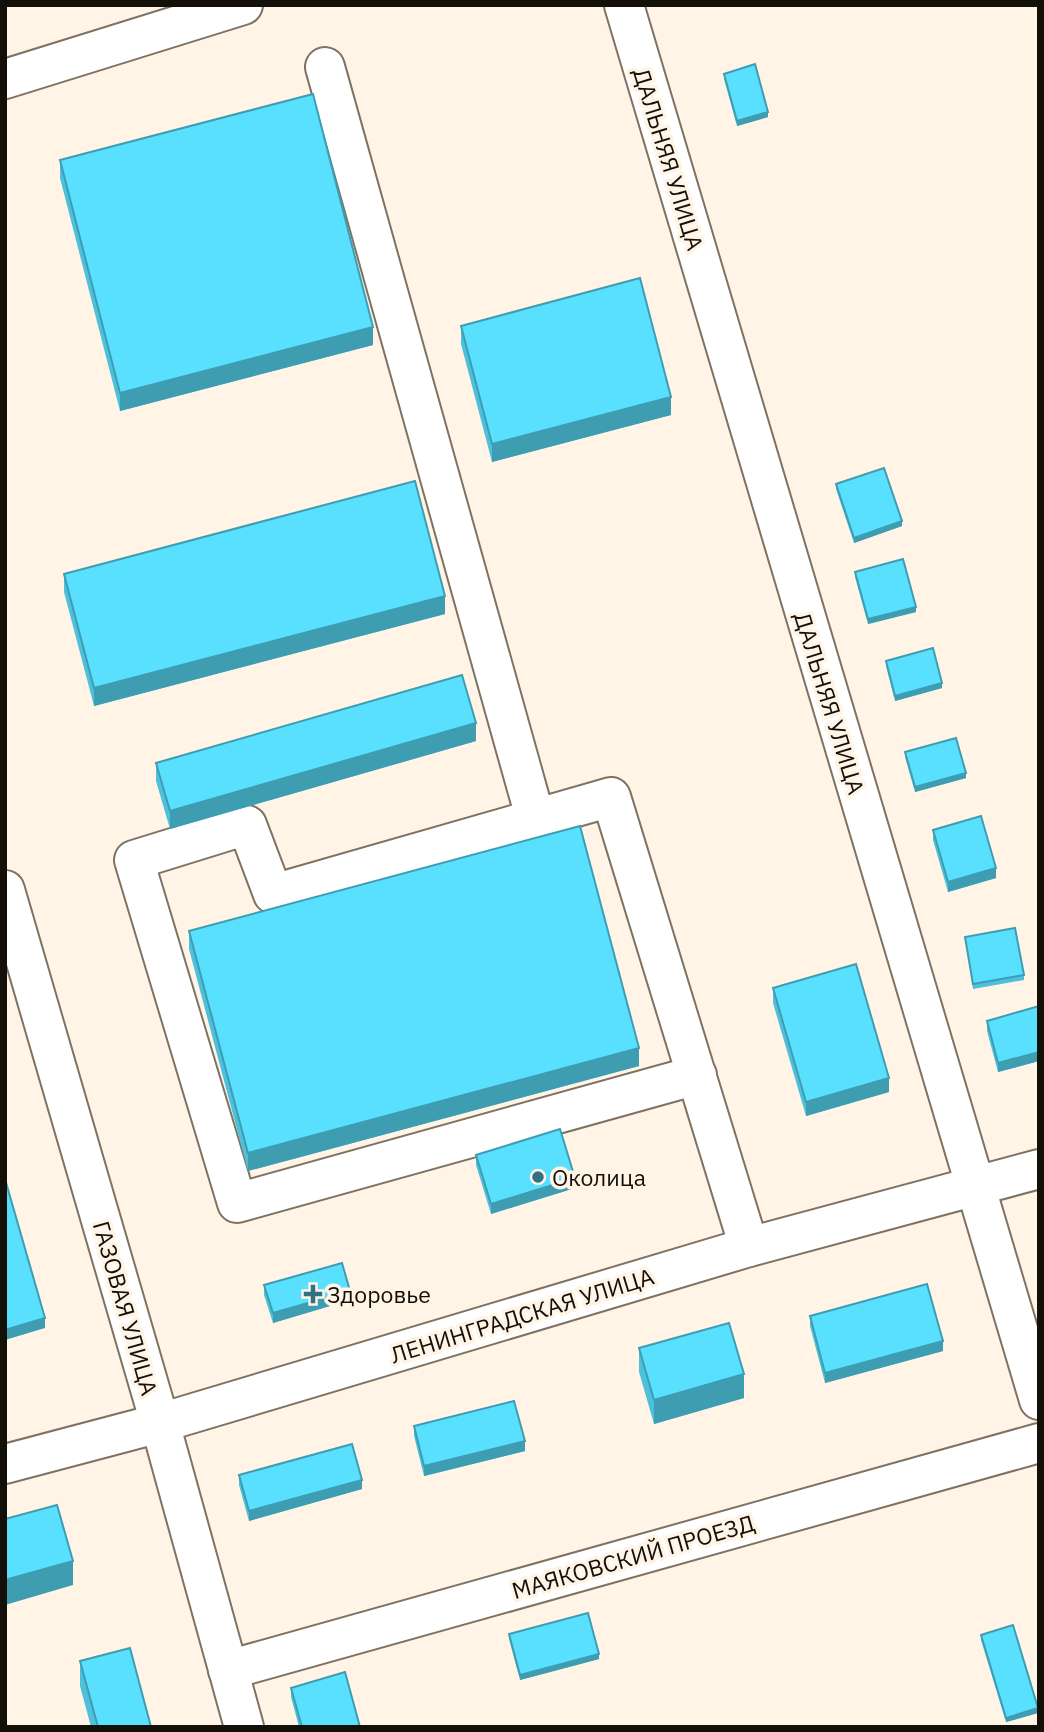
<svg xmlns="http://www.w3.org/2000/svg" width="1044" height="1732" viewBox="0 0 1044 1732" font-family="'IBM Plex Sans',sans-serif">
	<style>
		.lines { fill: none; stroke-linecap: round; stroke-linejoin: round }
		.minor-casing { stroke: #7e7363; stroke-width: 42 }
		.minor { stroke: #fff; stroke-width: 38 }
		.wall { fill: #4dc1db }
		.shaded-wall { fill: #3f9db2 }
		.building { fill: #5ae0ff; stroke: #3f9db2; stroke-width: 2 }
		.poi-dot { fill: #2f7383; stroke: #fff4e6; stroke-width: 2.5 }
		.labels { text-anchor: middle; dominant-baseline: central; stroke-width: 7; stroke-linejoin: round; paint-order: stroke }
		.street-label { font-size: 23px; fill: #130f09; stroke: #fff4e6 }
		.poi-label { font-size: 23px; fill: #130f09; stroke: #fff4e6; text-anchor: start }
	</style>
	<rect width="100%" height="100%" fill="#fff4e6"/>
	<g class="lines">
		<g class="minor-casing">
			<g id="minor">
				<polyline points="624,5 1039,1400"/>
				<polyline points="325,67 535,817"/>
				<polyline points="5,79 243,5"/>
				<polyline points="5,890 160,1423 244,1727"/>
				<polyline points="697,1075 237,1203 134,860 247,825 273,894 611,797 749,1247"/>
				<polyline points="5,1464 160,1423 749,1247 1039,1169"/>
				<polyline points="228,1670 1039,1443"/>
			</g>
		</g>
		<use href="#minor" class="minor"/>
	</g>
	<g class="wall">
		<polygon points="724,74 768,117 737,126 724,79"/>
		<polygon points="60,160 373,345 120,411 60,178"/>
		<polygon points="461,326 671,415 492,462 461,344"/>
		<polygon points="836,484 902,526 854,543 836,489"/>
		<polygon points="855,572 916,612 868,624 855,577"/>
		<polygon points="64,574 445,614 94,706 64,592"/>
		<polygon points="886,661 942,688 895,701 886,666"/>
		<polygon points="476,741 170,829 156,781 156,763"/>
		<polygon points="905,752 966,778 915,792 905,757"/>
		<polygon points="933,830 996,878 948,892 933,840"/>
		<polygon points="189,931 639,1066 248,1171 189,949"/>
		<polygon points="965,937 1024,975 1024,980 973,989"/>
		<polygon points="773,988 889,1092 806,1116 773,1003"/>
		<polygon points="1039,1006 1039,1061 998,1072 987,1031 987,1021"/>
		<polygon points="476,1155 575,1188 491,1214 476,1165"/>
		<polygon points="264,1285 350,1300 273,1323 264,1295"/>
		<polygon points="810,1316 943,1351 825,1383 810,1326"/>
		<polygon points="639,1348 744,1398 654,1424 639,1372"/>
		<polygon points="414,1426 525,1451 424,1476 414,1436"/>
		<polygon points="239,1475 362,1489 249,1521 239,1485"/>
		<polygon points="509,1634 599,1659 520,1680 509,1639"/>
		<polygon points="981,1635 1038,1713 1006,1722 981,1640"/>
		<polygon points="80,1661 151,1727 91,1727 80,1686"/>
		<polygon points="291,1688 360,1727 299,1727 291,1697"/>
	</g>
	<g class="shaded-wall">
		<polygon points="768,112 768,117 737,126 737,121"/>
		<polygon points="373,327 373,345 120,411 120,393"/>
		<polygon points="671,397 671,415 492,462 492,444"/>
		<polygon points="902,521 902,526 854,543 854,538"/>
		<polygon points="445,596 445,614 94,706 94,688"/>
		<polygon points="916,607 916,612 868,624 868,619"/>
		<polygon points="942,683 942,688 895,701 895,696"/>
		<polygon points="476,723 476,741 170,829 170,811"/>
		<polygon points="966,773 966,778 915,792 915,787"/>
		<polygon points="996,868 996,878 948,892 948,882"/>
		<polygon points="639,1048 639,1066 248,1171 248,1153"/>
		<polygon points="1039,1052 1039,1061 998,1072 998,1063"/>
		<polygon points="889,1078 889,1092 806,1116 806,1102"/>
		<polygon points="575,1178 575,1188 491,1214 491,1204"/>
		<polygon points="350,1291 350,1300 273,1323 273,1313"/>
		<polygon points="45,1318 45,1328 5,1340 5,1330"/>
		<polygon points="943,1341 943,1351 825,1383 825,1373"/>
		<polygon points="744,1374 744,1398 654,1424 654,1400"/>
		<polygon points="525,1441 525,1451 424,1476 424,1466"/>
		<polygon points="362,1480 362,1489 249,1521 249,1511"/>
		<polygon points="73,1561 73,1585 5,1605 5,1580"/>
		<polygon points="599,1654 599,1659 520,1680 520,1675"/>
		<polygon points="1038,1708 1038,1713 1006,1722 1006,1718"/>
	</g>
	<g class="building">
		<polygon points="755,64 768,112 737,121 724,74"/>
		<polygon points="313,94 373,327 120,393 60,160"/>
		<polygon points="640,278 671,397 492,444 461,326"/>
		<polygon points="884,468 902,521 854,538 836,484"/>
		<polygon points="415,481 445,596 94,688 64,574"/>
		<polygon points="903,559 916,607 868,619 855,572"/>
		<polygon points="933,648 942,683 895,696 886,661"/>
		<polygon points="462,675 476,723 170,811 156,763"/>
		<polygon points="956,738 966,773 915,787 905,752"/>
		<polygon points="981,816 996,868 948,882 933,830"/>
		<polygon points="580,826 639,1048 248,1153 189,931"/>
		<polygon points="1015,928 1024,975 973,984 965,937"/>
		<polygon points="856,964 889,1078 806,1102 773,988"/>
		<polygon points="1039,1006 1039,1052 998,1063 987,1021"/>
		<polygon points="560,1129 575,1178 491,1204 476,1155"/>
		<polygon points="5,1179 45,1318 5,1330"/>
		<polygon points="342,1263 350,1291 273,1313 264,1285"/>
		<polygon points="927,1284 943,1341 825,1373 810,1316"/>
		<polygon points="729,1323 744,1374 654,1400 639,1348"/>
		<polygon points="514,1401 525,1441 424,1466 414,1426"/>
		<polygon points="352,1444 362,1480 249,1511 239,1475"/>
		<polygon points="57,1505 73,1561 5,1580 5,1519"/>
		<polygon points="588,1613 599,1654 520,1675 509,1634"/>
		<polygon points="1013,1625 1038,1708 1006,1718 981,1635"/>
		<polygon points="130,1648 151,1727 98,1727 80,1661"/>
		<polygon points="345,1672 360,1727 302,1727 291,1688"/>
	</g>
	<g class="poi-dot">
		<circle cx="538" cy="1177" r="7"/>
		<path d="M309.5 1283.5h7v7h7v7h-7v7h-7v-7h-7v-7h7z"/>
	</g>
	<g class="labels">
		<g class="street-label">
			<text transform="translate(669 159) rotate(73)">ДАЛЬНЯЯ УЛИЦА</text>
			<text transform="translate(830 703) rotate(73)">ДАЛЬНЯЯ УЛИЦА</text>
			<text transform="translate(126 1308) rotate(74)">ГАЗОВАЯ УЛИЦА</text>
			<text transform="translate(522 1315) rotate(-17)">ЛЕНИНГРАДСКАЯ УЛИЦА</text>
			<text transform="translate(633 1556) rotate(-16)">МАЯКОВСКИЙ ПРОЕЗД</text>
		</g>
		<g class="poi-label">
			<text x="552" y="1177">Околица</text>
			<text x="327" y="1294">Здоровье</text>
		</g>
	</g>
	<rect width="1044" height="1732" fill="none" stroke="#130f09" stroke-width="14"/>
</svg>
